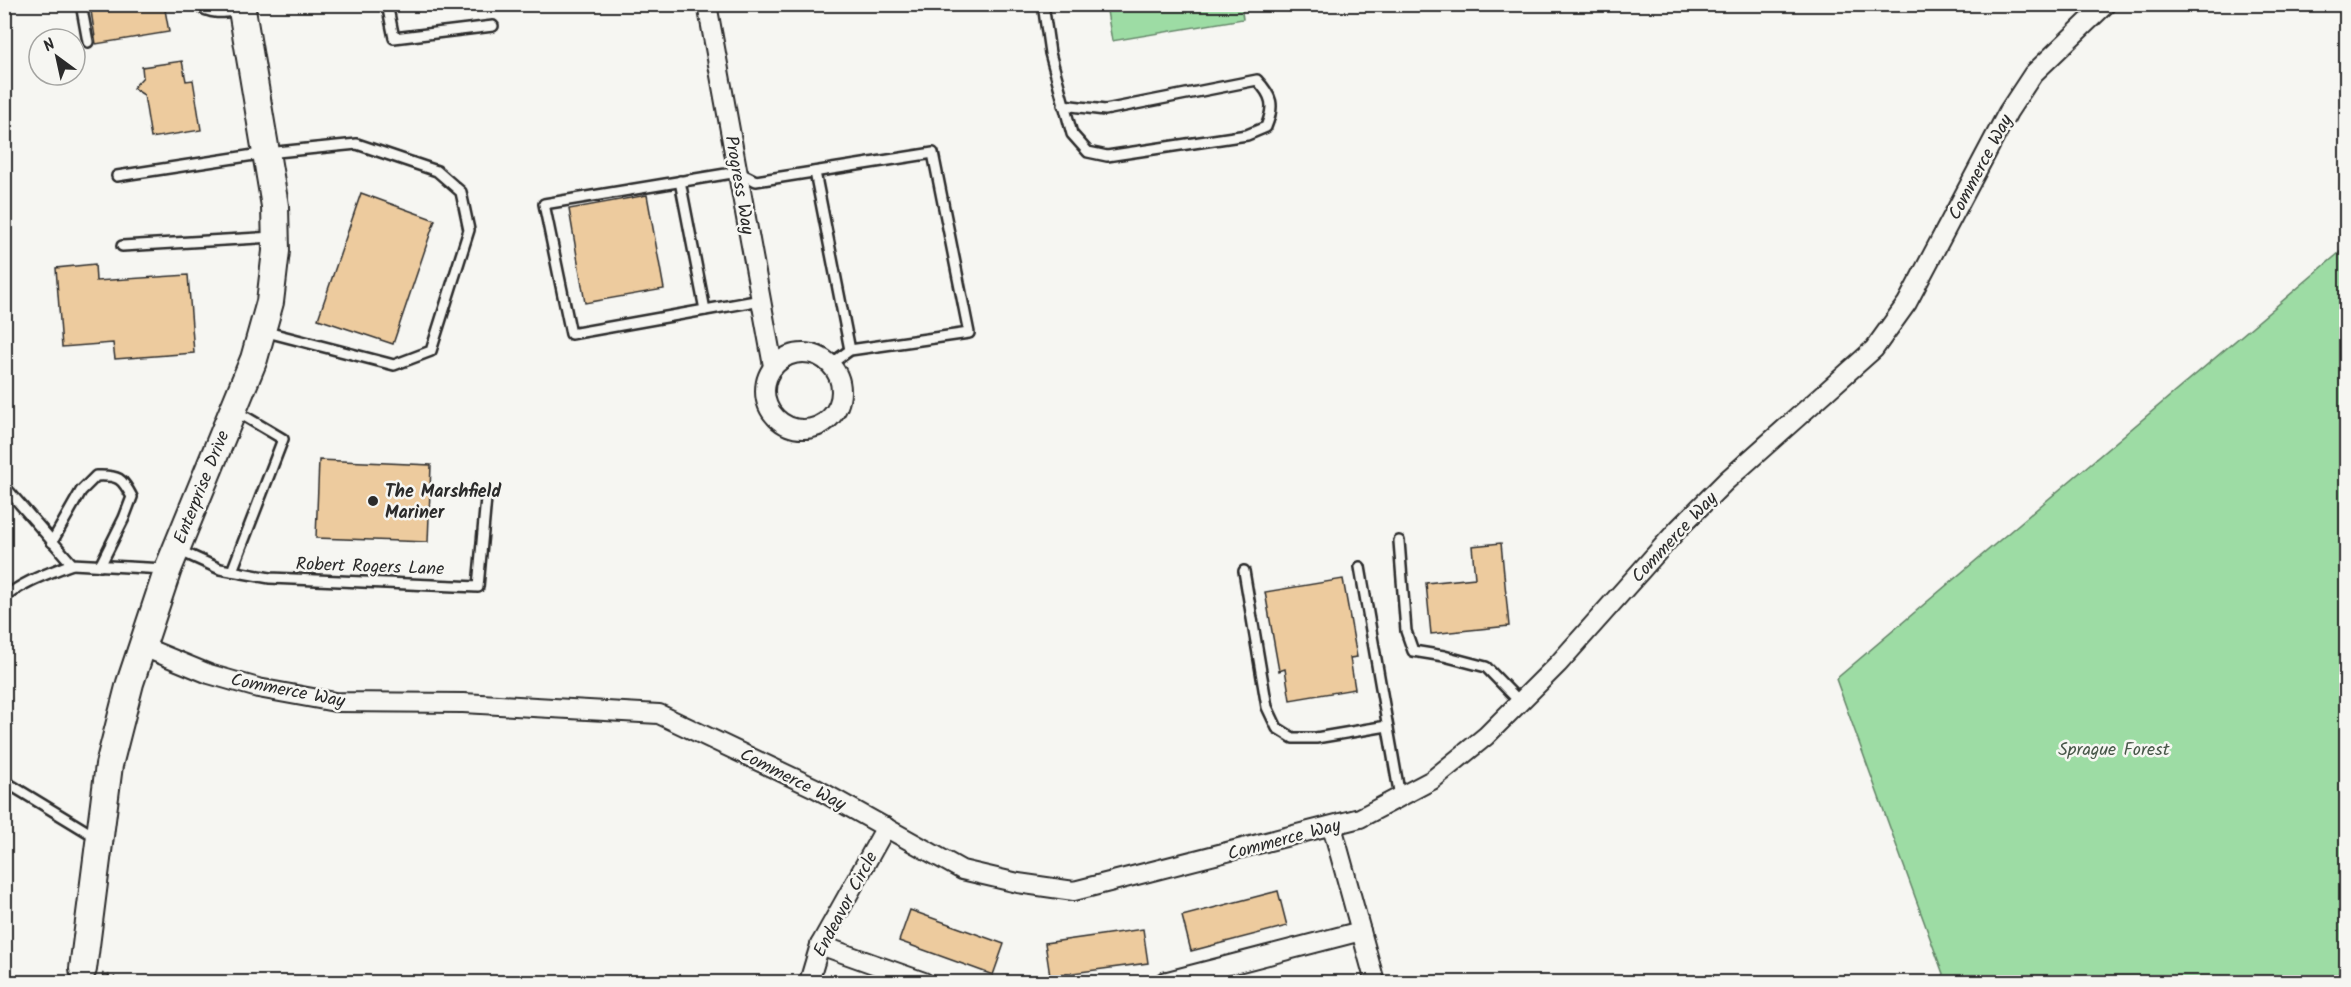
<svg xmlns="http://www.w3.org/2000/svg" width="2351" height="987" viewBox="0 0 2351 987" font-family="Kalam,sans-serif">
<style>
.green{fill:#9ddca4;stroke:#648468;stroke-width:1.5}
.building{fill:#edcb9e;stroke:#2b2b2b;stroke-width:1.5}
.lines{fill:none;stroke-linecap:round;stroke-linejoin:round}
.lane-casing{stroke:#2b2b2b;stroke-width:14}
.street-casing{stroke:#2b2b2b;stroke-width:22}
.secondary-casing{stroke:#2b2b2b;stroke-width:30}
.path{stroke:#2b2b2b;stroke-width:3;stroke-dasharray:1.5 4.5;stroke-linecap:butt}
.lane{stroke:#f6f6f2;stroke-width:9}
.street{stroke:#f6f6f2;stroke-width:18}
.secondary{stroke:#f6f6f2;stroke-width:26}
.poi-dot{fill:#2b2b2b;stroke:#f6f6f2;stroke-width:2}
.labels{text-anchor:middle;stroke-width:5;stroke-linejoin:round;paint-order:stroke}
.street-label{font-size:18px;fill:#2b2b2b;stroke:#f6f6f2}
.poi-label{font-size:18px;font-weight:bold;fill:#2b2b2b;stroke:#f6f6f2;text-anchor:start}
.park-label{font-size:18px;fill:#485749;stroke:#f6f6f2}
</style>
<rect width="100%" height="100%" fill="#f6f6f2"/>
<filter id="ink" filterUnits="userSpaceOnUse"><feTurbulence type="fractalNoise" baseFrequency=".0167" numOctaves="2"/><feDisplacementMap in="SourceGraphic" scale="12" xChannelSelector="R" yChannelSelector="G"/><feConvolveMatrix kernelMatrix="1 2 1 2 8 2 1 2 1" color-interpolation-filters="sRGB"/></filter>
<g filter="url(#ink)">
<!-- green -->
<g class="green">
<path d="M 1106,5 L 1241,5 L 1243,19 L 1112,41 Z"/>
<path d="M 2346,247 L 2346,982 L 1946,982 L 1836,679 Z"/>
</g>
<!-- building -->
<g class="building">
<path d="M 90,4 L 164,4 L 169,32 L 96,44 Z"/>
<path d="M 182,61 L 186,81 L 193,80 L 201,130 L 151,138 L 144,95 L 133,88 L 143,77 L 142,67 Z"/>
<path d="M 361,193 L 435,220 L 393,344 L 318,319 Z"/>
<path d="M 647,195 L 664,289 L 585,303 L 569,209 Z"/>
<path d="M 95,264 L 96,281 L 188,275 L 194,353 L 115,359 L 113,343 L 62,347 L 56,268 Z"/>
<path d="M 319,460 L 431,465 L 428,542 L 316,538 Z"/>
<path d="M 1501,543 L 1509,626 L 1431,634 L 1426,583 L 1475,578 L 1472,546 Z"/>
<path d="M 1343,579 L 1357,657 L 1350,658 L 1355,689 L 1290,700 L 1285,669 L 1279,671 L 1265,592 Z"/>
<path d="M 1278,891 L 1287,926 L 1191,951 L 1182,916 Z"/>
<path d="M 910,910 L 1004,944 L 993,975 L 899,941 Z"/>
<path d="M 1143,929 L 1148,963 L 1050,976 L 1045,943 Z"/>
</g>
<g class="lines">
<defs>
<g id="lane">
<path d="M 81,4 L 88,42"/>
<path d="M 196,4 C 210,15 223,13 239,10"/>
<path d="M 387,4 L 394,38 L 493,26"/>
<path d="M 1043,4 L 1050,53 L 1072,134 L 1088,152 L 1107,156 L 1247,135 L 1266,127 C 1275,105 1272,96 1257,80 L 1105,110 L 1063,105"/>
<path d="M 815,172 L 850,350"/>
<path d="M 117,176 L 267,153 L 357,144 L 437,171 L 461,192 L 469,230 L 431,351 L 394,365 L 263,331"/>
<path d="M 680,181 L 705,310"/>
<path d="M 122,246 L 274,237"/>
<path d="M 761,300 L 571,334 L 544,204 L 738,172 L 756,181 L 933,153 L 969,333 L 850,350 L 831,364"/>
<path d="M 4,484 L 6,488 L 72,564 L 165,569"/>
<path d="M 1399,541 L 1406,631 L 1413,651 L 1444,656 L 1486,667 L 1520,702"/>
<path d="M 52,542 L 81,491 L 96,476 C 119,475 122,478 132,497 L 124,518 L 100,566"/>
<path d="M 178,550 L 220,569 L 270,578 L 478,587 L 486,498"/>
<path d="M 1360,567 L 1400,797"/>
<path d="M 232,571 L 283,439 L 234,410"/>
<path d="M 1244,571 L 1267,707 L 1277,728 L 1293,738 L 1316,738 L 1387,726"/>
<path d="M 4,598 C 24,581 47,574 72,564"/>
<path d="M 4,781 L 96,837"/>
</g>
<g id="street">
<path d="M 707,4 L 773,366"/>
<circle cx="803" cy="391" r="38"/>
<path d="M 141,646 L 209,674 L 258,688 L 335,702 L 463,703 L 659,714 L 815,788 L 962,870 L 1018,883 L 1074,891 L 1360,818 L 1432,780 L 1486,736 L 1558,664 L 1679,528 L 1726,481 L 1874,349 L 1907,303 L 2008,112 L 2033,74 L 2106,4"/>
<path d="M 1332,826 L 1375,982"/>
<path d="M 820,945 L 924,982"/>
<path d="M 809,982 L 820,945 L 886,827"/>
<path d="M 1164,982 L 1361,931"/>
</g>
<path id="secondary" d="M 83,969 L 109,765 L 130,683 L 168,569 L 254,359 L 270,302 L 276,251 L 275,206 L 241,4"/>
</defs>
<!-- lane casing -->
<use href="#lane" class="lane-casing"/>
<!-- street casing -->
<use href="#street" class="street-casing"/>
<!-- secondary casing -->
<use href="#secondary" class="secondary-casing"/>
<!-- path -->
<path class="path" d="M 102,974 L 129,982"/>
<!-- lane -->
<use href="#lane" class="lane"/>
<!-- street -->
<use href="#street" class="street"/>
<!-- secondary -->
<use href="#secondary" class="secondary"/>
</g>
</g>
<!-- markers -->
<circle class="poi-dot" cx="373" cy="501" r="6"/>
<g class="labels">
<!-- street labels -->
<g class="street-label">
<text transform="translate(1980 167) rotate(-62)" y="6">Commerce Way</text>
<text transform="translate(740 185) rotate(80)" y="6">Progress Way</text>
<text transform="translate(201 487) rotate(-68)" y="6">Enterprise Drive</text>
<text transform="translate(1674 537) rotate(-47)" y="6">Commerce Way</text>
<text transform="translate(370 566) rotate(2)" y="6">Robert Rogers Lane</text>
<text transform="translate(288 690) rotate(11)" y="6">Commerce Way</text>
<text transform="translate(793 779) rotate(27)" y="6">Commerce Way</text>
<text transform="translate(1284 839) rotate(-15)" y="6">Commerce Way</text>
<text transform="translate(845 904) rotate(-62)" y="6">Endeavor Circle</text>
</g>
<!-- poi labels -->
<g class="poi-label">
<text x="385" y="497">The Marshfield<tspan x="385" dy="21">Mariner</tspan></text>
</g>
<!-- park labels -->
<g class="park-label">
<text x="2114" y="755">Sprague Forest</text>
</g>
</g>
<!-- margin -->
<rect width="2351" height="987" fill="none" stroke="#f6f6f2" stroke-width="24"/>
<rect x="12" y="12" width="2327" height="963" fill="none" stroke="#2b2b2b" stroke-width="2" filter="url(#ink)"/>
<!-- north arrow -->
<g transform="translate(57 57) rotate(327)"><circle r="28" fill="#f6f6f2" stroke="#a5a5a2" stroke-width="1.5"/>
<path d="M0-4.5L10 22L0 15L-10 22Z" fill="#2b2b2b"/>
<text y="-9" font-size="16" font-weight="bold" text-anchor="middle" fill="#2b2b2b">N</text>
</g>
</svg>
